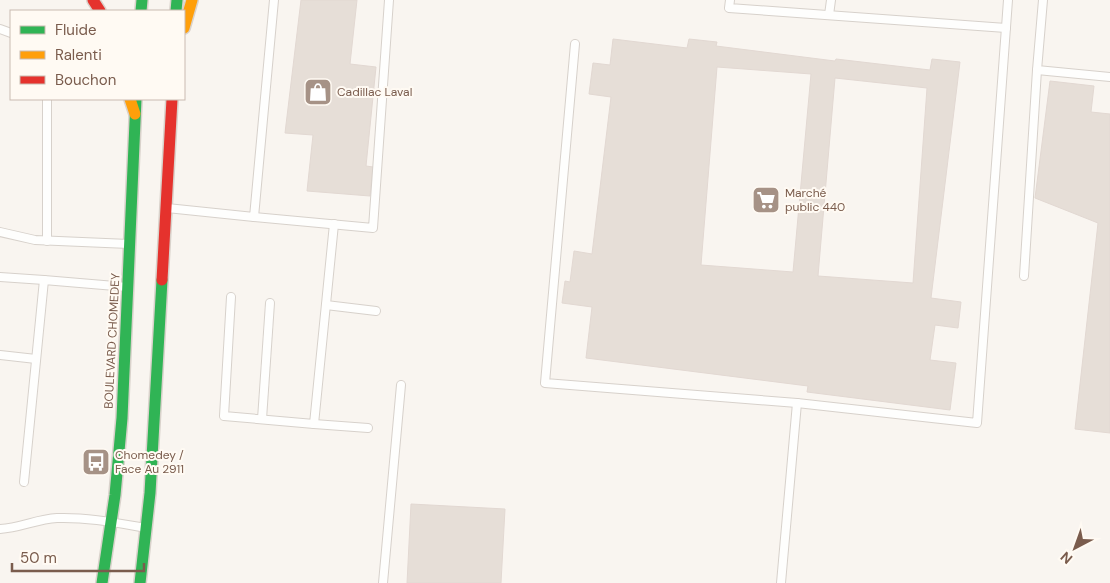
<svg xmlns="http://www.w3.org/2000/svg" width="1110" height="583" viewBox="0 0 1110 583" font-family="'DM Sans',sans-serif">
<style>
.building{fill:#e6ded7;stroke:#e2d8d2;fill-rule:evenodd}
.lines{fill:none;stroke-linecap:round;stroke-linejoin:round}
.lane-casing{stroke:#d7d1cb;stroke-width:10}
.fast-casing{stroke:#d9d2cb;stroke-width:14}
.slow-casing{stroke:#d9d2cb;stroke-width:14}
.jam-casing{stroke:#d9d2cb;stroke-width:14}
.lane{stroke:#fefefd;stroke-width:8}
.fast{stroke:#30b455;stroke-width:11}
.slow{stroke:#ff9f0a;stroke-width:11}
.jam{stroke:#e5322d;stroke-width:11}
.labels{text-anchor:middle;stroke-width:4;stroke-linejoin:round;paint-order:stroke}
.poi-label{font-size:12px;fill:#7a5c4d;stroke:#fffaf3;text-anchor:start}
.street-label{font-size:12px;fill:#7a5c4d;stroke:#fffaf3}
</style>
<rect width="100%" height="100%" fill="#f9f5f0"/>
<!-- building -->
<g class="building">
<path d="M 301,0 L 357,0 L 350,64 L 376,67 L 366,166 L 373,167 L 370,196 L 307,191 L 313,135 L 285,133 Z"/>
<path d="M 613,39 L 687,48 L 689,39 L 717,42 L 716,46 L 835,61 L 836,59 L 930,70 L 932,59 L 960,62 L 931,298 L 961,302 L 958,328 L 935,325 L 930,360 L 956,363 L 950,410 L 807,392 L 808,386 L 586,358 L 592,307 L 562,303 L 565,281 L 570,282 L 574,251 L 592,254 L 611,97 L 589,94 L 593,63 L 610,65 ZM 717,67 L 811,74 L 793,272 L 701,265 ZM 835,78 L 927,88 L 913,283 L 818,276 Z"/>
<path d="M 1050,81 L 1094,86 L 1091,112 L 1110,114 L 1110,433 L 1075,429 L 1098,223 L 1035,198 Z"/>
<path d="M 411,504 L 505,509 L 501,583 L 407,583 Z"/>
</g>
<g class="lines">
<defs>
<g id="lane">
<path d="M 730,0 L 729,8 L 1006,28"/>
<path d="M 1043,0 L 1037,70 L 1110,77"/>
<path d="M 829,15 L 831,0"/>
<path d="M 0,29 L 11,33"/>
<path d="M 575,44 L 545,383 L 797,403 L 977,423 L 1008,0"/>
<path d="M 167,208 L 254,217 L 274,0"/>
<path d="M 254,217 L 373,228 L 389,0"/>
<path d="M 0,232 L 35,240 L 129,244"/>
<path d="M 47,241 L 47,99"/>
<path d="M 1024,276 L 1037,70"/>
<path d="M 0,277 L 44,280"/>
<path d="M 231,297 L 224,416 L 314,424 L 334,224"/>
<path d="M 326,305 L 376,311"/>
<path d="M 0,355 L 36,359"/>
<path d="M 262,419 L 270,303"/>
<path d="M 314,424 L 368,428"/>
<path d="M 24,482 L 44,280 L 127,287"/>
<path d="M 0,529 C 20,528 37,519 57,518 C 87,517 117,523 146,528"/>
<path d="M 383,583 L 401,385"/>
<path d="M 781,583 L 797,403"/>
</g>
<g id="fast">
<path d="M 141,11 L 142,0"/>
<path d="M 176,11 L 177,0"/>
<path d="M 102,583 L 115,495 L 122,418 L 136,99"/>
<path d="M 140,583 L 150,493 L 162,280"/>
</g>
<g id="slow">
<path d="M 184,28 L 192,0"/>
<path d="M 130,99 L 135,114"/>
</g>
<g id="jam">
<path d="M 93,0 L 100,11"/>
<path d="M 162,280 L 172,99"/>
</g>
</defs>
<!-- lane casing -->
<use href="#lane" class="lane-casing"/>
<!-- fast casing -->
<use href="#fast" class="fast-casing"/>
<!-- slow casing -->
<use href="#slow" class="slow-casing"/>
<!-- jam casing -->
<use href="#jam" class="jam-casing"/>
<!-- lane -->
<use href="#lane" class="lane"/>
<!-- fast -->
<use href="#fast" class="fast"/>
<!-- slow -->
<use href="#slow" class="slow"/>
<!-- jam -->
<use href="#jam" class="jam"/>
</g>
<!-- icons -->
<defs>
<symbol id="shop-square" viewBox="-11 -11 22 22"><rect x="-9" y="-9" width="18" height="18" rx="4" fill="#a69286" stroke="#fffaf3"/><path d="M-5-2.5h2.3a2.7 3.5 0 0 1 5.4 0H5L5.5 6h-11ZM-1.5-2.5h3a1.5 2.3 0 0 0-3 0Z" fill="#fff"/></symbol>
<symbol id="supermarket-square" viewBox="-11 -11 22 22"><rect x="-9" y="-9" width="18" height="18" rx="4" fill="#a69286" stroke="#fffaf3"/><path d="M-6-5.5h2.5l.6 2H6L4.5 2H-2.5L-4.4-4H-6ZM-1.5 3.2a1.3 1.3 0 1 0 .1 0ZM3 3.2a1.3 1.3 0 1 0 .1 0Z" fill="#fff"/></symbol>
<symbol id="bus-square" viewBox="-11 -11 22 22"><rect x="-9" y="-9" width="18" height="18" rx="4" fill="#a69286" stroke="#fffaf3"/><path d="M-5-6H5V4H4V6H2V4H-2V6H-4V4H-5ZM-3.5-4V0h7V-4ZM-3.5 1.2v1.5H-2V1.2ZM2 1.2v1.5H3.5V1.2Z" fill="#fff"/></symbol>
</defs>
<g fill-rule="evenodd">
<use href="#shop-square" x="302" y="76" width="32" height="32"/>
<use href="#supermarket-square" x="750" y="184" width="32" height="32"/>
<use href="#bus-square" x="80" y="446" width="32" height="32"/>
</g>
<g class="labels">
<!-- poi labels -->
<g class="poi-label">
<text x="337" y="96">Cadillac Laval</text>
<text x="785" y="197">Marché<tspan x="785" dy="14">public 440</tspan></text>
<text x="115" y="459">Chomedey /<tspan x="115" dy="14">Face Au 2911</tspan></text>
</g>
<!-- street labels -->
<g class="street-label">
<text transform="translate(112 341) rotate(-87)" y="4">BOULEVARD CHOMEDEY</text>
</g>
</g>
<!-- legend -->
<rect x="10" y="10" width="175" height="90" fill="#fffaf3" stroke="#cabbb1"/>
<rect x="20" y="26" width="25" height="8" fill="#30b455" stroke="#cabbb1"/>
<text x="55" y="35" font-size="15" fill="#7a5c4d">Fluide</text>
<rect x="20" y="51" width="25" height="8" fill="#ff9f0a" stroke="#cabbb1"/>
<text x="55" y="60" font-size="15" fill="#7a5c4d">Ralenti</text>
<rect x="20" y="76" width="25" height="8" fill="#e5322d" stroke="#cabbb1"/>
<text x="55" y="85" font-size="15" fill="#7a5c4d">Bouchon</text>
<!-- north arrow -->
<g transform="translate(1075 548) rotate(221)" stroke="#fffaf3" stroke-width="4" paint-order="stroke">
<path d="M0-4L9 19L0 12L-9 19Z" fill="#7a5c4d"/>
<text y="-8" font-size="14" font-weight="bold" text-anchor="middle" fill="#7a5c4d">N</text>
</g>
<!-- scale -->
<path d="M12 563v8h132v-8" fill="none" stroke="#7a5c4d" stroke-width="2.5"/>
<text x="20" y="563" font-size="15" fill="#7a5c4d" stroke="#fffaf3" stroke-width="4" paint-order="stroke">50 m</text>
</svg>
